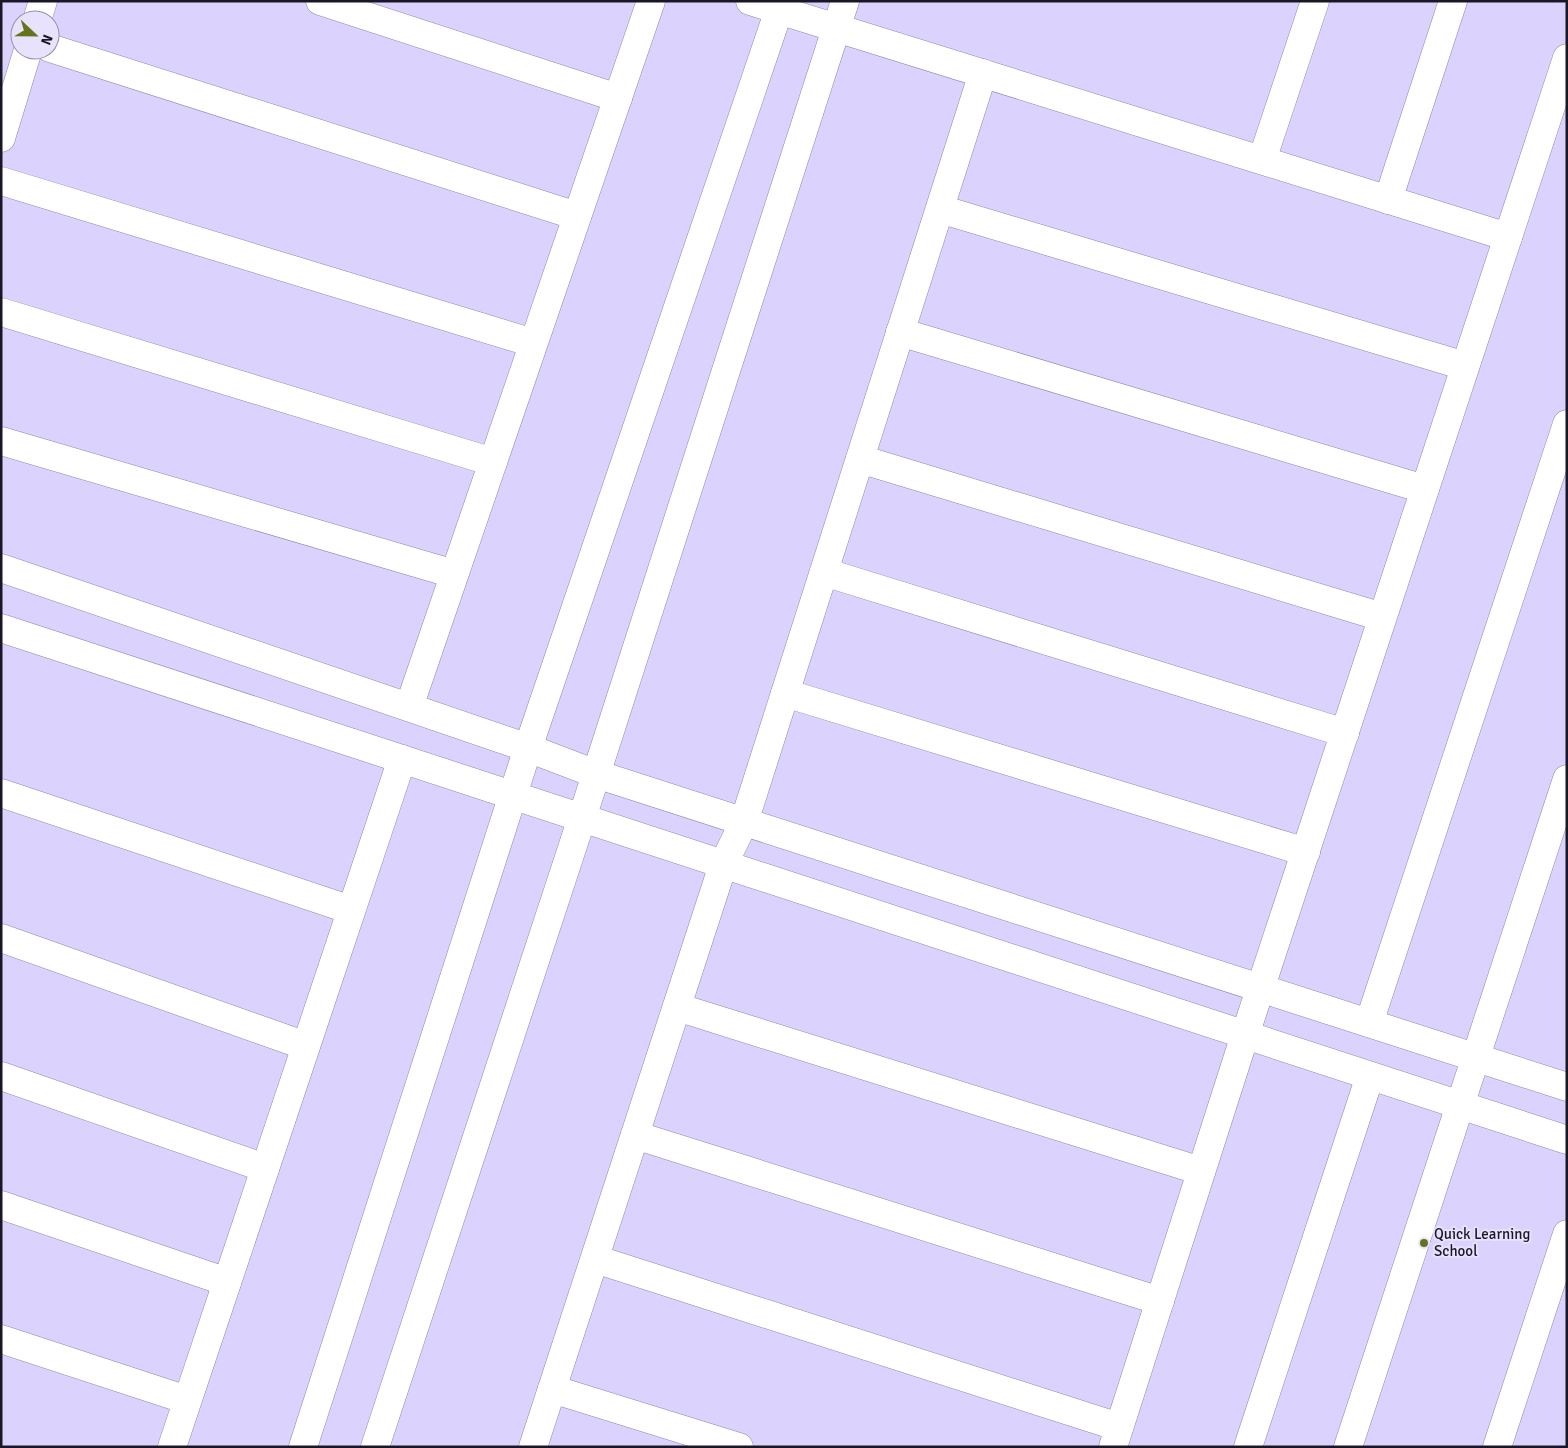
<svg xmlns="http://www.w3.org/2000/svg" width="1568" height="1448" viewBox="0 0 1568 1448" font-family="Signika,sans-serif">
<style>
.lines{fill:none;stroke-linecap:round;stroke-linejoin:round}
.minor-casing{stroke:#9086af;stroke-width:29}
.minor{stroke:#fff;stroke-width:28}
.poi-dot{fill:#68721c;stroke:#e8e2fd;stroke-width:2}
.labels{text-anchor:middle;stroke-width:4;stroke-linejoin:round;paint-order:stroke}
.poi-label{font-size:15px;fill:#1a1626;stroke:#e8e2fd;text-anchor:start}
</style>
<rect width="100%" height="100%" fill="#dcd2fe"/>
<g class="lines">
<defs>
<g id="minor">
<path d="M 320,1 L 618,98"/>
<path d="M 750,1 L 1508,237"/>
<path d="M 37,20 L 43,1"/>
<path d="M 50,48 L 577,216"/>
<path d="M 1,138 L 28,50"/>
<path d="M 1262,160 L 1315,1"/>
<path d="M 1,181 L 533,343"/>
<path d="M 1388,200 L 1453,1"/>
<path d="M 940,209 L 1465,366"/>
<path d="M 1,312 L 493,462"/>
<path d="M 900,332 L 1424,489"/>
<path d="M 1,441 L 454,574"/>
<path d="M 860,459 L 1382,617"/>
<path d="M 1,568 L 528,748 L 596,774 L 1567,1087"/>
<path d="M 824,572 L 1345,733"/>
<path d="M 1,628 L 1567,1140"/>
<path d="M 785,693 L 1306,852"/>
<path d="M 409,707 L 651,1"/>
<path d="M 1,793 L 351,910"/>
<path d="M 1,938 L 306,1046"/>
<path d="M 677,1007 L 1201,1171"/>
<path d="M 1369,1023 L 1567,424"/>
<path d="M 1,1076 L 265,1168"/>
<path d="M 635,1135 L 1160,1301"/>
<path d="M 1,1205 L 227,1282"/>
<path d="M 595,1259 L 1119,1427"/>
<path d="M 1,1339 L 187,1400"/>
<path d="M 552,1389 L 739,1447"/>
<path d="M 172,1447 L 402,759"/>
<path d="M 303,1447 L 528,748 L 782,1"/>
<path d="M 375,1447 L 582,818 L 845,1"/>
<path d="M 533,1447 L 723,865 L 744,822 L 983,73"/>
<path d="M 1113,1447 L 1245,1035 L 1567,58"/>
<path d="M 1248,1447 L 1370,1076"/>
<path d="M 1348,1447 L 1567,779"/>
<path d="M 1497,1447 L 1567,1234"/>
</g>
</defs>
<!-- minor casing -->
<use href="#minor" class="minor-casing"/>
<!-- minor -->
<use href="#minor" class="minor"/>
</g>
<!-- markers -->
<circle class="poi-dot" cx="1424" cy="1243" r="5"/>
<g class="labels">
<!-- poi labels -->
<g class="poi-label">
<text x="1434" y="1239">Quick Learning<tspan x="1434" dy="17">School</tspan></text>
</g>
</g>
<!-- border -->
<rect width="1568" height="1448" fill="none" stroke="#1a1626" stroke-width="5"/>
<!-- north arrow -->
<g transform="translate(35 35) rotate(112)"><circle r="24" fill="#e8e2fd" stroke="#9690a7"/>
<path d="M0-4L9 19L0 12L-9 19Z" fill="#68721c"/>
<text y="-8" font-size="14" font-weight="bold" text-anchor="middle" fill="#1a1626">N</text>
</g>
</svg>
